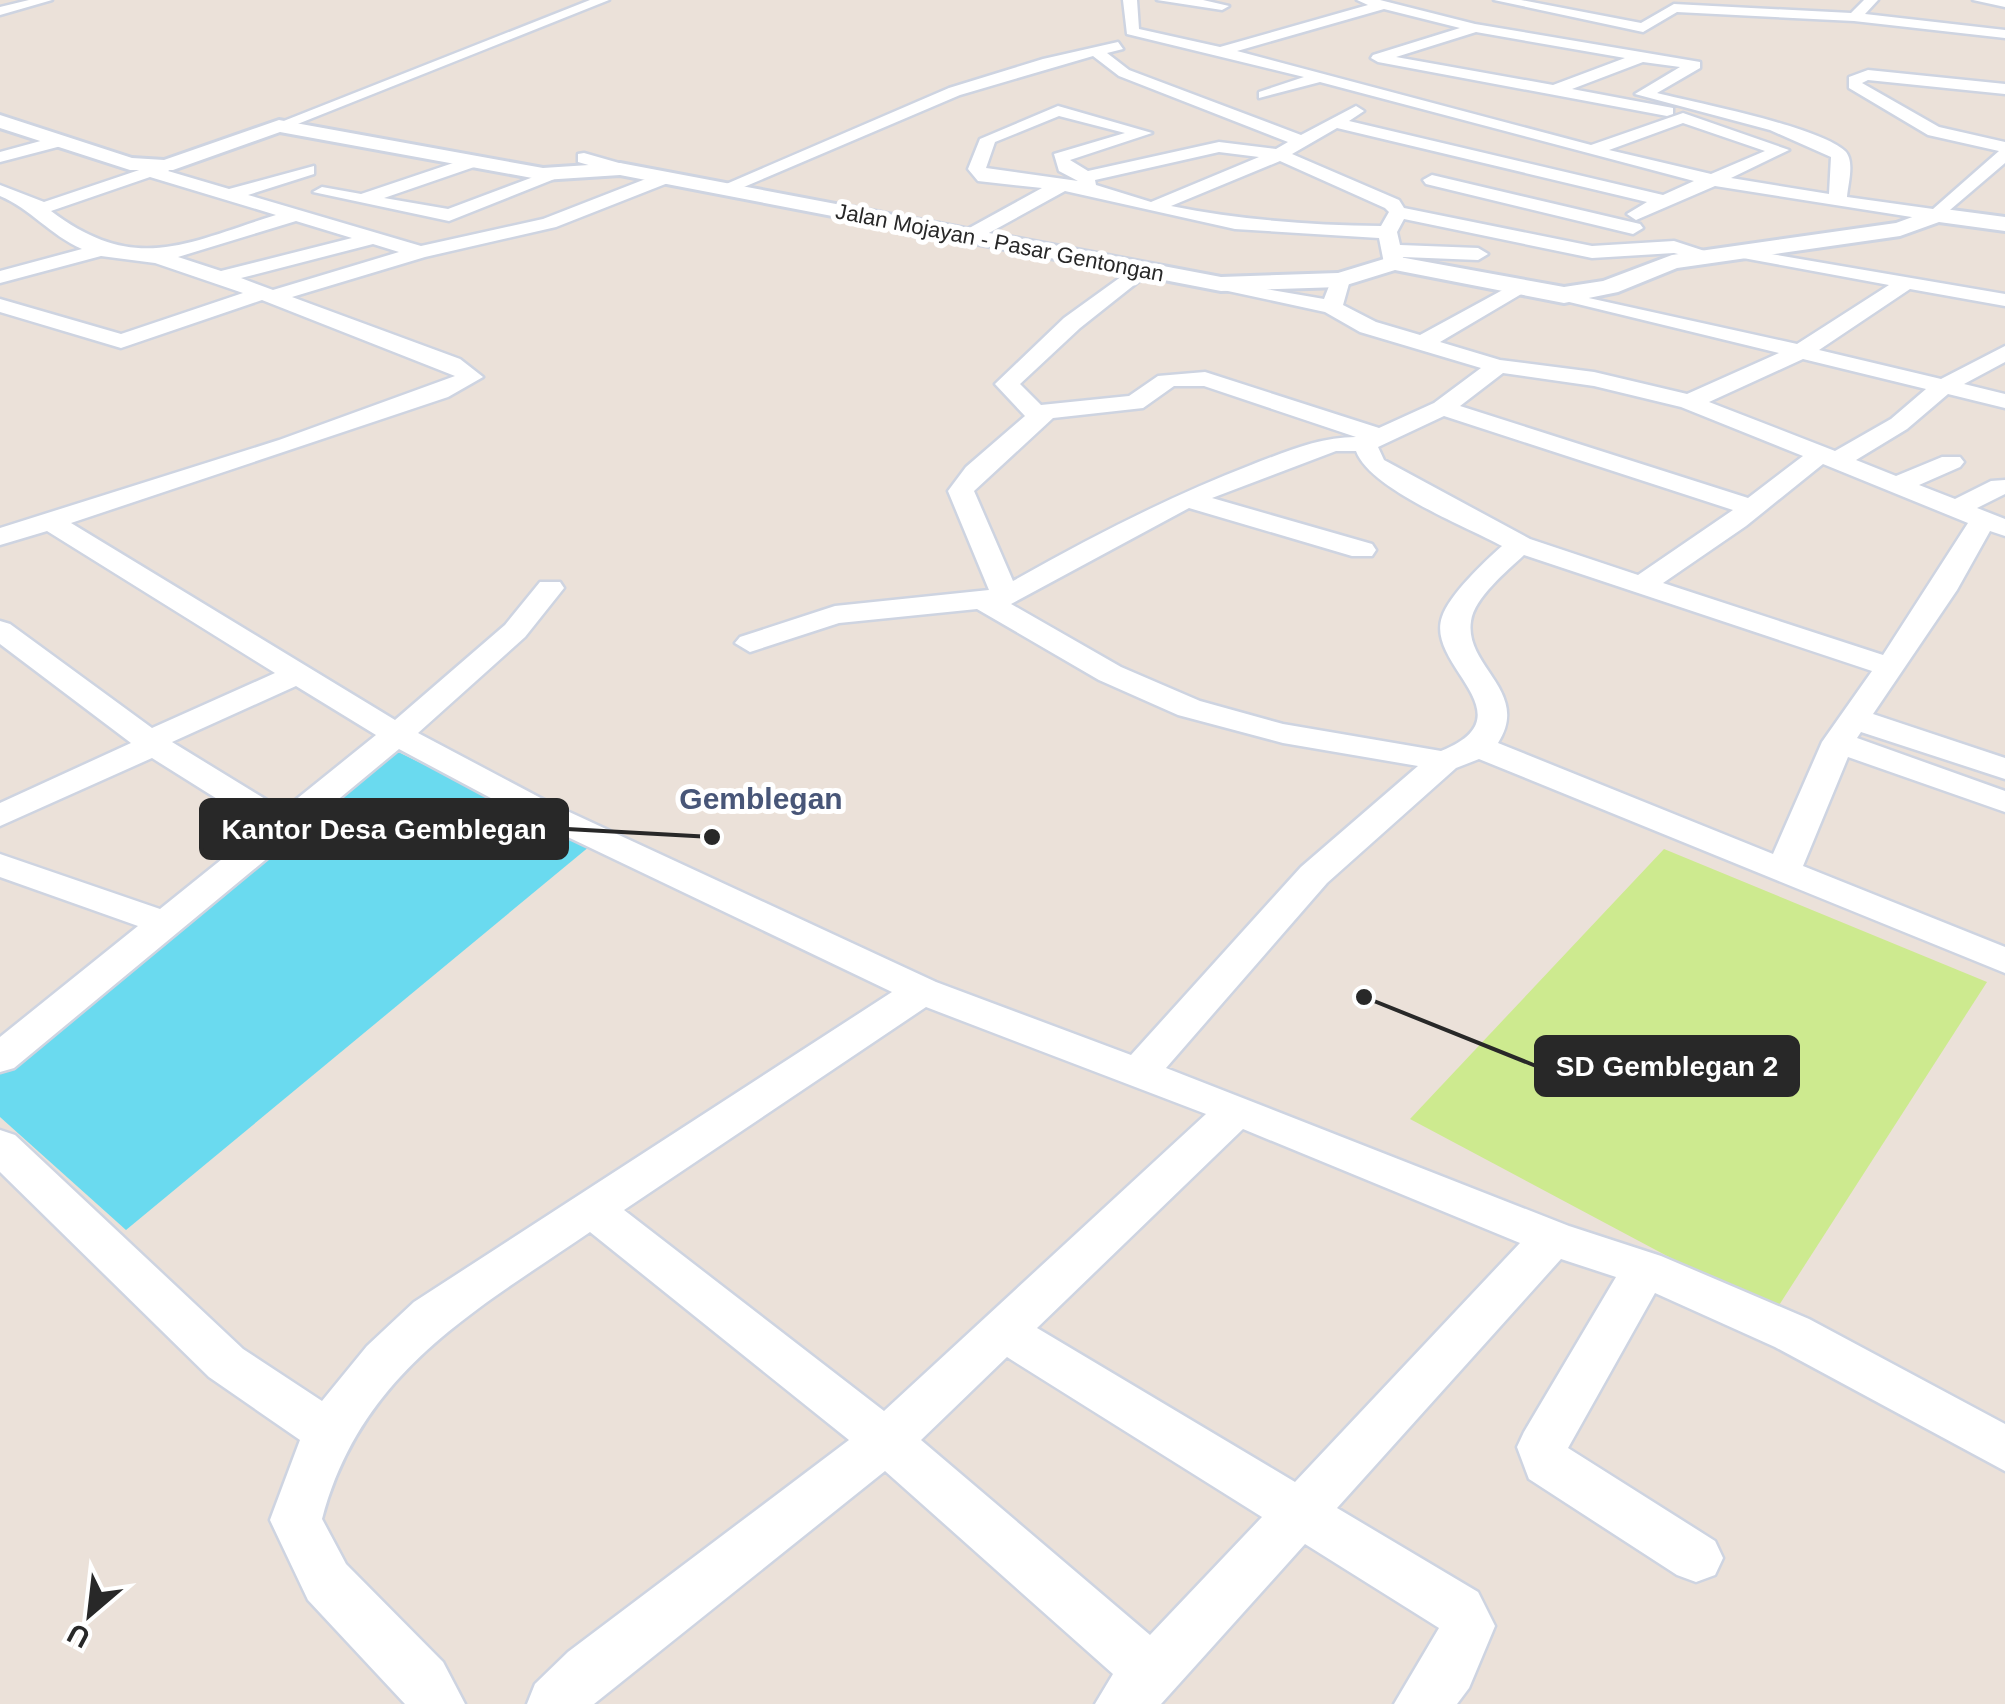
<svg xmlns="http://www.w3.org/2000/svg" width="2005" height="1704" viewBox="0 0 2005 1704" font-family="Arial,sans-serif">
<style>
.pitch{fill:#cdea8f}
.water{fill:#6adaef}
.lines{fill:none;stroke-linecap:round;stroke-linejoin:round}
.minor-casing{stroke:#ced4e1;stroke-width:5}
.tertiary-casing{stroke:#ced4e1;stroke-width:6}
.minor{fill:#fff;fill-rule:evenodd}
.tertiary{fill:#fff;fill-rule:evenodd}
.labels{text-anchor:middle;stroke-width:10;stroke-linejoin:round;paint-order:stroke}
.far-street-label{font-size:22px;fill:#282828;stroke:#fff}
.quarter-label{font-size:30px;font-weight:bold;fill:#485678;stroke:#fff}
.leader{fill:none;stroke:#282828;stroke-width:4}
.callout-dot{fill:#282828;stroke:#fff;stroke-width:4}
.callout{fill:#282828;stroke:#282828;stroke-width:4}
.callout-label{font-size:28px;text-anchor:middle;font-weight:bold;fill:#fff}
</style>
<rect width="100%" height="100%" fill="#ebe1d9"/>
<!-- pitch -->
<path class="pitch" d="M 1664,849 L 1987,982 L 1774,1313 L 1410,1119 Z"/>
<!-- water -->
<path class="water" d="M 392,749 L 590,846 L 126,1230 L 0,1117 L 0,1062 Z"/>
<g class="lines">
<defs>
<g id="minor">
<path d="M 29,0 L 52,0 L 0,15 L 0,7 Z"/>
<path d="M 590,0 L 609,0 L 285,129 L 271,126 Z"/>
<path d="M 1123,0 L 1137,0 L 1139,29 L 1220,47 L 1368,5 L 1357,0 L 1380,0 L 1475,24 L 1700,62 L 1700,68 L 1657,93 C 1697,103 1817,126 1845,151 C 1855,161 1848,184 1847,197 L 1933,209 L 1999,151 L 1928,135 L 1849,88 L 1849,77 L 1868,70 L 2005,84 L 2005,94 L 1868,80 L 1862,83 L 1939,127 L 2005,142 L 2005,163 L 1937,221 L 1715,186 L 1636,220 L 1627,214 L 1647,202 L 1337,128 L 1292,154 L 1399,200 L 1404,208 L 1592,246 L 1674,241 L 1720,256 L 1710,262 L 1674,253 L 1592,258 L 1404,219 L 1397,232 L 1400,245 L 1478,248 L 1488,254 L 1478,260 L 1403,257 L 1401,267 L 1394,269 L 1384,263 L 1379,238 L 1235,229 L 1065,191 L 976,240 L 962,240 L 962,232 L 1042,188 L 978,181 L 968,169 L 980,139 L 1058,106 L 1152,133 L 1070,160 L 1088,171 L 1219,142 L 1276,149 L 1288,142 L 1119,76 L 1093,56 L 960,95 L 732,192 L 717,188 L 949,88 L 1043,59 L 1118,42 L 1123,49 L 1107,53 L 1129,70 L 1301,135 L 1356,106 L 1364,111 L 1349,121 L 1663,195 L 1694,181 L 1320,82 L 1259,98 L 1259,92 L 1304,77 L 1127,34 ZM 1384,9 L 1460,28 L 1373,55 L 1371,58 L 1378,62 L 1667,116 L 1673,114 L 1673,108 L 1572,89 L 1643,62 L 1680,67 L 1635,94 L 1770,130 L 1831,157 L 1829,194 L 1731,178 L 1789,150 L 1683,113 L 1591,145 L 1237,51 ZM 1476,32 L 1625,58 L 1553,85 L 1396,57 ZM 1059,116 L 1125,133 L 1054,154 L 1059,171 L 1078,181 L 986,168 L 995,142 ZM 1683,123 L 1765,151 L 1711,174 L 1609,150 ZM 1219,152 L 1259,157 L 1151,202 L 1096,185 L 1095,180 ZM 1280,161 L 1385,208 L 1389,212 L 1381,226 C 1310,225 1240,220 1171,206 Z"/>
<path d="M 1157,0 L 1203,0 L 1229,6 L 1222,10 Z"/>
<path d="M 1494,0 L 1521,0 L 1641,23 L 1674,4 L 1851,13 L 1864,0 L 1878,0 L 1865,14 L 2005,30 L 2005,38 L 1854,21 L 1677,12 L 1643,32 Z"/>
<path d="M 1973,0 L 2005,0 L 2005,7 Z"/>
<path d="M 59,136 L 65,137 L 65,145 L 0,162 L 0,152 Z"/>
<path d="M 584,153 L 626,165 L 629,169 L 620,174 L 578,162 L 578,154 Z"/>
<path d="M 474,156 L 483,161 L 480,165 L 384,198 L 448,209 L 552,170 L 567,174 L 449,221 L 313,192 L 322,187 L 361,194 Z"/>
<path d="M 166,161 L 175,166 L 168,171 L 229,189 L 314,166 L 314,174 L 248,195 L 421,246 L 543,219 L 661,173 L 673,173 L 673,181 L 556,227 L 425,257 L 292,297 L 460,359 L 483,377 L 448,397 L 71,523 L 395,720 L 505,625 L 540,582 L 560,582 L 564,588 L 525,637 L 418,733 L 552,804 L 936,982 L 1131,1055 L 1301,867 L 1418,766 L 1283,743 L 1178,715 L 1099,680 L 977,609 L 839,623 L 750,652 L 735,643 L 740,637 L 835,606 L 989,590 L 948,491 L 966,467 L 1025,416 L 995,384 L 1064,318 L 1136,266 L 1153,270 L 1080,328 L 1020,384 L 1041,405 L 1129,396 L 1158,376 L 1205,372 L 1379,428 L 1434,403 L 1481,368 L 1360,332 L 1325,312 L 1214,288 L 1214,280 L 1324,299 L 1333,276 L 1347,276 L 1350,280 L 1343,305 L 1376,322 L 1420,335 L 1521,280 L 1531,286 L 1528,290 L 1440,342 L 1500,360 L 1594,372 L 1687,394 L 1779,353 L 1557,299 L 1557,291 L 1797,344 L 1889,285 L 1743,258 L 1733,252 L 1736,248 L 2005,294 L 2005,306 L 1910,289 L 1819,350 L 1941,379 L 2005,346 L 2005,362 L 1964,384 L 2005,394 L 2005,408 L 1948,394 L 1907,429 L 1856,460 L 1896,476 L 1942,457 L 1960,457 L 1964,462 L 1960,467 L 1919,485 L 1955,499 L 1991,481 L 2005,480 L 2005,494 L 1977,508 L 2005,519 L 2005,536 L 1990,531 L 1957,590 L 1873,714 L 2005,758 L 2005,779 L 1861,732 L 1857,738 L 2005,791 L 2005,812 L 1848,757 L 1803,866 L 2005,947 L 2005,973 L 1479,759 L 1456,768 L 1327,883 L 1166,1068 L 1569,1226 L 1661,1256 L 1809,1319 L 2005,1424 L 2005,1471 L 1775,1347 L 1655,1293 L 1568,1448 L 1715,1541 L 1723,1558 L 1715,1575 L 1696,1582 L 1677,1575 L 1529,1479 L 1517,1447 L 1524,1432 L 1616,1277 L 1561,1259 L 1337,1508 L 1478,1592 L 1495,1626 L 1469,1688 L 1457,1704 L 1394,1704 L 1439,1628 L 1305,1544 L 1161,1704 L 1095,1704 L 1113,1674 L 885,1471 L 594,1704 L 527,1704 L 535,1684 L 568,1652 L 849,1440 L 590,1232 C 473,1312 361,1372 322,1519 L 346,1564 L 443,1662 L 465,1704 L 405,1704 L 308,1600 L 270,1520 L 300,1440 L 209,1377 L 0,1172 L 0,1130 L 15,1135 L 243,1349 L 322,1401 L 367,1346 L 414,1302 L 892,992 L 528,818 L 399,749 L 14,1068 L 0,1072 L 0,1037 L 138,926 L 0,877 L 0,854 L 160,909 L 262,827 L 152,758 L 0,826 L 0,803 L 131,743 L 0,644 L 0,621 L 10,624 L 152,728 L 275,673 L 47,531 L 0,545 L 0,528 L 279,440 L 455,376 L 262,300 L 121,348 L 0,312 L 0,299 L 121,334 L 243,293 L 155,263 L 101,256 L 0,283 L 0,271 L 82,249 C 50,235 31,209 0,196 L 0,185 L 44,202 ZM 150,177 L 276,215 C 185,243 136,275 51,211 ZM 296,221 L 352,238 L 221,271 L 178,257 ZM 373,244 L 399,252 L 273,290 L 241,278 ZM 1803,359 L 1926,389 L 1891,419 L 1835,451 L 1709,402 ZM 1503,373 L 1594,386 L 1681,407 L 1803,456 L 1748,498 L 1460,406 ZM 1174,386 L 1204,386 L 1356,437 C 1319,437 1285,452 1251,465 C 1168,497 1091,537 1013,581 L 974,491 L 1053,418 L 1143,408 ZM 1444,416 L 1733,510 L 1638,575 L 1530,539 L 1384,460 L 1378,447 ZM 1336,451 L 1356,451 C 1370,489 1465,526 1502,546 C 1485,561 1449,595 1442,617 C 1425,666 1531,715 1441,751 L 1283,724 L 1200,701 L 1121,667 L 1011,604 L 1189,508 L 1352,556 L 1372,556 L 1376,550 L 1372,544 L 1212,498 ZM 1823,464 L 1968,523 L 1883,655 L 1663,583 L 1746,526 ZM 1524,555 L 1872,671 L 1822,742 L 1773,854 L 1498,743 C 1531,691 1464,667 1471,621 C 1474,598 1507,571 1524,555 ZM 296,686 L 376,735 L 283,810 L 172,742 ZM 926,1007 L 1206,1114 L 884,1411 L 624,1210 ZM 1243,1129 L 1520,1243 L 1295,1482 L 1037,1328 ZM 1007,1357 L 1262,1517 L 1150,1635 L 921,1440 Z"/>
<path d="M 1432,175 L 1640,224 L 1643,228 L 1633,234 L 1426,184 L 1423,180 Z"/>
</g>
<path id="tertiary" d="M 0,115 L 132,158 L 164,160 L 279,120 L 543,168 L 620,163 L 1221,277 L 1338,273 L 1394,256 L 1564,287 L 1603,281 L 1672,255 L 1896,223 L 1937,208 L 2005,217 L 2005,231 L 1939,222 L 1900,236 L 1677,268 L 1618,292 L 1564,303 L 1395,270 L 1340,287 L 1221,291 L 620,175 L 543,180 L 280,132 L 173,170 L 130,170 L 0,128 Z"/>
</defs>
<!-- minor casing -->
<use href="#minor" class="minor-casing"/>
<!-- tertiary casing -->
<use href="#tertiary" class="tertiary-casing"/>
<!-- minor -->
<use href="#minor" class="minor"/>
<!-- tertiary -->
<use href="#tertiary" class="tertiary"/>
</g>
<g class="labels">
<!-- far-street labels -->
<g class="far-street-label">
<text transform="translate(1000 242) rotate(11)" y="8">Jalan Mojayan - Pasar Gentongan</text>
</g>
<!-- quarter labels -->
<g class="quarter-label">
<text x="761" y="809">Gemblegan</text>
</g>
</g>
<!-- callouts -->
<path class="leader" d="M712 837L567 829M1364 997L1536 1066"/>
<g class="callout-dot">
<circle cx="712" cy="837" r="10"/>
<circle cx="1364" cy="997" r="10"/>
</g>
<g class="callout">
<rect x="201" y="800" width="366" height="58" rx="10"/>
<rect x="1536" y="1037" width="262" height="58" rx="10"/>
</g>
<g class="callout-label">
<text x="384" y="839">Kantor Desa Gemblegan</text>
<text x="1667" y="1076">SD Gemblegan 2</text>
</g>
<!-- north arrow -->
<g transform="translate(90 1614) rotate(208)" stroke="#ffffff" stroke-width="8" paint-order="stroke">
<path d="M0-8L18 38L0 25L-18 38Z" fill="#282828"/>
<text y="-15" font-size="28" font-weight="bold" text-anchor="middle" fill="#282828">U</text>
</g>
</svg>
